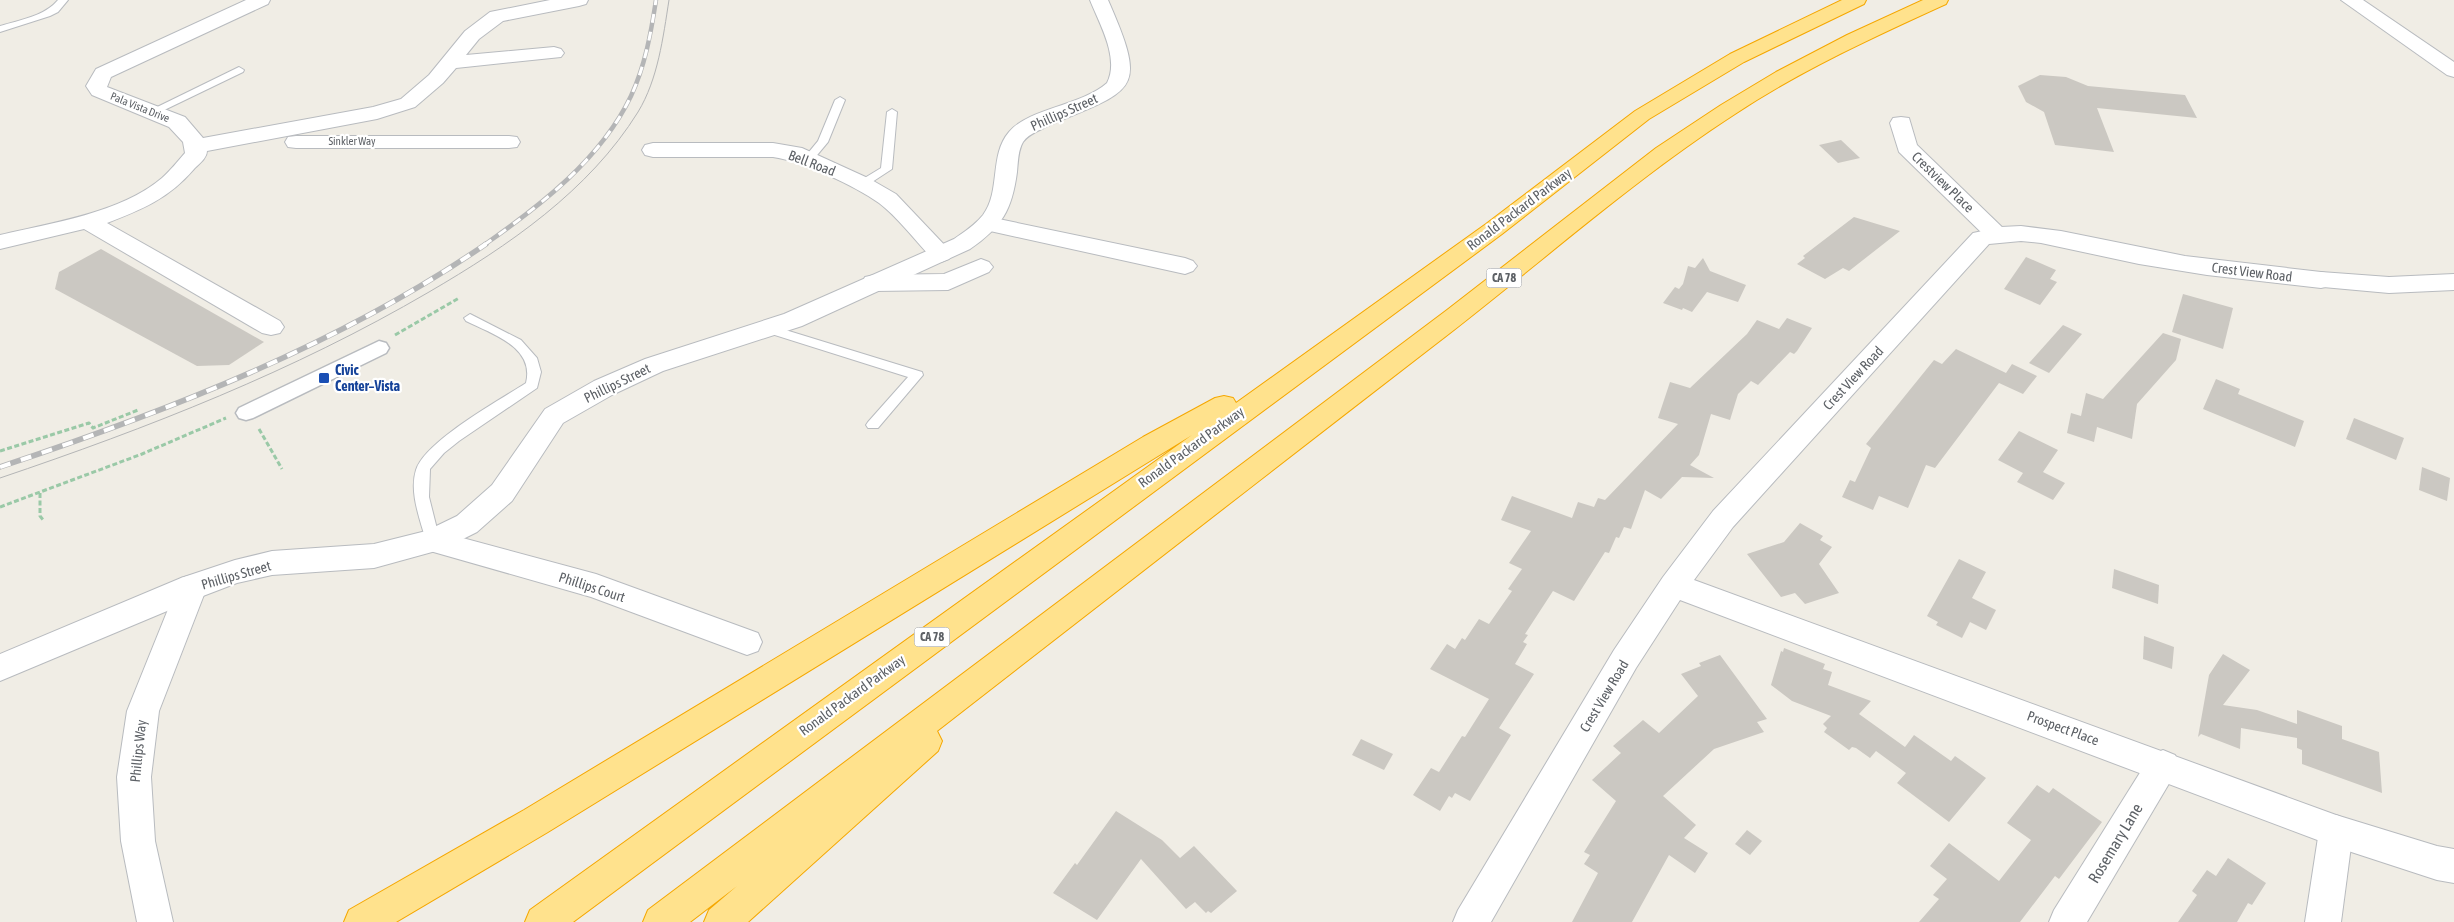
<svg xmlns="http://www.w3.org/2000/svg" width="2454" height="922" viewBox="0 0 2454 922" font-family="'Asap Condensed',sans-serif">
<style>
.building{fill:#cbc8c2}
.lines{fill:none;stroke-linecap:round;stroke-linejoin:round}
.service-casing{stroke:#b8bbbf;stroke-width:2}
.pedestrian-casing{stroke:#b8bbbf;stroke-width:3}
.minor-casing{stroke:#b8bbbf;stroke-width:2}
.tertiary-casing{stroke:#b8bbbf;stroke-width:2}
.motorway-casing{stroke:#f5a700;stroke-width:2}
.path{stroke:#9ac9a7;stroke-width:3;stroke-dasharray:5 2.5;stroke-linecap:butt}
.service{fill:#fff;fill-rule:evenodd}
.pedestrian{fill:#fff;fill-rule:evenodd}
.minor{fill:#fff;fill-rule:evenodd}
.tertiary{fill:#fff;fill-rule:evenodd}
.motorway{fill:#ffe28d;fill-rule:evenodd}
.tram{stroke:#b4b5b6;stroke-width:1}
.rail-far1-casing{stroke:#b4b5b6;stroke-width:4.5}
.rail-casing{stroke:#b4b5b6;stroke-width:5.5}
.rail-far1{stroke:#fff;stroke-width:3;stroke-dasharray:9;stroke-linecap:butt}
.rail{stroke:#fff;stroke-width:4;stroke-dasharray:11;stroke-linecap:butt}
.transit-dot{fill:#1a4fb4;stroke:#fff;stroke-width:2}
.labels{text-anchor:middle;stroke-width:4.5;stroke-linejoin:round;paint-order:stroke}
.far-street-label{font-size:11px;fill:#5d6166;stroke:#fff}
.shield{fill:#fff;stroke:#8e9094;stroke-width:1}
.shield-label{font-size:12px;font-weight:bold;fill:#5d6166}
.street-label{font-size:14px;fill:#5d6166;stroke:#fff}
.transit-label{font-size:14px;font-weight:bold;fill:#164399;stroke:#fff;text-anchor:start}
.near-street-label{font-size:16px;fill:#5d6166;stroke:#fff}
</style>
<rect width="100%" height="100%" fill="#f0ede5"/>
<!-- building -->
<g class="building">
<path d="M 2040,75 L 2066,77 L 2088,86 L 2185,95 L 2197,118 L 2097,108 L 2114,152 L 2055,145 L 2044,112 L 2026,102 L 2018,86 Z"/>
<path d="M 1841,140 L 1860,158 L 1838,163 L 1819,145 Z"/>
<path d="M 1854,217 L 1900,231 L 1849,271 L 1843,268 L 1825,279 L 1797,264 L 1805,258 L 1803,256 Z"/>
<path d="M 101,249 L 264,342 L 229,365 L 197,366 L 55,289 L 59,272 Z"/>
<path d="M 2026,257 L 2056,270 L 2050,279 L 2057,282 L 2040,305 L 2004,289 Z"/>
<path d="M 1703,258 L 1710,271 L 1746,285 L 1738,302 L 1707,292 L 1692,312 L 1683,308 L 1682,310 L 1663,303 L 1675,287 L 1679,289 L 1683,284 L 1688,266 L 1695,268 Z"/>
<path d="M 2183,294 L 2233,308 L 2223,349 L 2172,332 Z"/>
<path d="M 1787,318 L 1812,328 L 1797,351 L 1794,354 L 1790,352 L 1758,385 L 1751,381 L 1738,394 L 1730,420 L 1711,414 L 1699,455 L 1690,465 L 1714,478 L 1682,477 L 1661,499 L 1645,490 L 1631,529 L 1624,527 L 1619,538 L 1616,537 L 1609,553 L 1605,552 L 1574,601 L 1553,591 L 1525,634 L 1528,635 L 1523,642 L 1527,644 L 1515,664 L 1534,674 L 1499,728 L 1511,735 L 1470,801 L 1455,793 L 1452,798 L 1449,796 L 1440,811 L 1413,795 L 1431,768 L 1439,772 L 1462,736 L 1465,737 L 1489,699 L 1430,669 L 1447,644 L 1455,649 L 1462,638 L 1465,640 L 1479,619 L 1489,624 L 1512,591 L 1508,589 L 1522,569 L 1509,563 L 1531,531 L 1501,520 L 1512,496 L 1572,518 L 1578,502 L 1594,507 L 1598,498 L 1605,500 L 1678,424 L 1658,418 L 1670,382 L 1690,388 L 1747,334 L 1757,320 L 1779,329 Z"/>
<path d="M 2063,325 L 2082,334 L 2049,373 L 2029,363 Z"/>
<path d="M 2163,333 L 2181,339 L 2176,360 L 2137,404 L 2132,439 L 2097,427 L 2094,442 L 2067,433 L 2071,413 L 2081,416 L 2086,393 L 2103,399 Z"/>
<path d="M 1956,349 L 2006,373 L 2012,364 L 2037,376 L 2023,394 L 1999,383 L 1935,468 L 1926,465 L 1908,508 L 1879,496 L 1873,510 L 1842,497 L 1850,480 L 1855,482 L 1871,448 L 1866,444 L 1934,360 L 1942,364 Z"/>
<path d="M 2216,379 L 2240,389 L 2238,394 L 2304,421 L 2295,447 L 2203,409 Z"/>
<path d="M 2354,418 L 2404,438 L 2396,460 L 2346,439 Z"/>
<path d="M 2019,431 L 2058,450 L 2043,472 L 2065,483 L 2053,500 L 2017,482 L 2023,473 L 1998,460 Z"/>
<path d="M 2422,467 L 2450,478 L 2447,501 L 2419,490 Z"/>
<path d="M 1800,523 L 1823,536 L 1820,540 L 1832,547 L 1819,564 L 1839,593 L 1805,604 L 1795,593 L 1781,597 L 1747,554 L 1784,542 Z"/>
<path d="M 1959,559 L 1986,572 L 1972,598 L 1996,610 L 1986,630 L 1970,622 L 1962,638 L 1936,625 L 1938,622 L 1927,616 Z"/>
<path d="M 2114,569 L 2159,585 L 2158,604 L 2112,588 Z"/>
<path d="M 2144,636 L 2174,647 L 2172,669 L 2143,659 Z"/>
<path d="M 1784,648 L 1825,664 L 1823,669 L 1832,672 L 1828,685 L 1871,701 L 1859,714 L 1905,747 L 1914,735 L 1951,761 L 1955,756 L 1986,778 L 1949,822 L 1897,783 L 1906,773 L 1876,751 L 1870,758 L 1856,748 L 1852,747 L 1849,750 L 1824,732 L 1827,728 L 1823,724 L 1831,716 L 1792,701 L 1771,685 L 1781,651 L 1783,652 Z"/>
<path d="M 2223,654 L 2250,670 L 2223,705 L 2257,710 L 2297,724 L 2297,710 L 2342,726 L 2342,739 L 2379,752 L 2382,793 L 2302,764 L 2302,750 L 2297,748 L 2297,738 L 2241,728 L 2240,749 L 2201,734 L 2198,737 L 2209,675 Z"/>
<path d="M 1720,655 L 1767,719 L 1757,722 L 1764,732 L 1714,749 L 1663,796 L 1696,825 L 1684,838 L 1708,853 L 1695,873 L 1669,855 L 1632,922 L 1572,922 L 1598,873 L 1584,864 L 1590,855 L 1584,852 L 1616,801 L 1592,780 L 1621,753 L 1613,746 L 1643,720 L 1659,733 L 1698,696 L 1681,674 L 1701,666 L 1699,663 Z"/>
<path d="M 1361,739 L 1393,754 L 1384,770 L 1352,755 Z"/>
<path d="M 2037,785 L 2049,793 L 2053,788 L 2102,822 L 2059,879 L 2055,876 L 2020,922 L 1919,922 L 1939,899 L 1933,895 L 1947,879 L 1930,866 L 1949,843 L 1999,881 L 2031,840 L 2007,823 Z"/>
<path d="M 1116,811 L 1162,840 L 1180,858 L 1194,846 L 1237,891 L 1211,913 L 1208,911 L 1206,913 L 1195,902 L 1186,909 L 1141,859 L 1097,920 L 1053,893 L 1075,863 L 1077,865 Z"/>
<path d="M 1747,830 L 1762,841 L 1750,855 L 1735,844 Z"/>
<path d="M 2228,858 L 2266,883 L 2252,905 L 2248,903 L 2237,922 L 2178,922 L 2197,895 L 2192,891 L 2207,870 L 2216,876 Z"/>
</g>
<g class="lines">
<defs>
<g id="service">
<path d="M 58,0 L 68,0 L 58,12 L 50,16 L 0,32 L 0,26 C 20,20 45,16 58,0 Z"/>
<path d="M 239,67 L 244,70 L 243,72 L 156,114 L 148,114 L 147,112 Z"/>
<path d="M 840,97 L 845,100 L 828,142 L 813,160 L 805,160 L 804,158 L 818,141 L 835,100 Z"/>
<path d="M 892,109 L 897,112 L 892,169 L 866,186 L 858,186 L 858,182 L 881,168 L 887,112 Z"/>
<path d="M 470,314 L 521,340 L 537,358 L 541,372 L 537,388 L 459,441 L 444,453 L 430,469 L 429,497 L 440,541 L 438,545 L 428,545 L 426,541 C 420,519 409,492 416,470 C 425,441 500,400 526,383 C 535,347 492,334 466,321 L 464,318 Z"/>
<path d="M 766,324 L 922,372 L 923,375 L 878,428 L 868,428 L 866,425 L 868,422 L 908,377 L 762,331 L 760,328 L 762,325 Z"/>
</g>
<path id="pedestrian" d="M 379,341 L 386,343 L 389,348 L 386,353 L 253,418 L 246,420 L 239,418 L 236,413 L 239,408 Z"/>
<g id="minor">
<path d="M 246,0 L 270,0 L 268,4 L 111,77 L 107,87 L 185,117 L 203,138 L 373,107 L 401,99 L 429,75 L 465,31 L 490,12 L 550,0 L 588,0 L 586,4 L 579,6 L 503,21 L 479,39 L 466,55 L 554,47 L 561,49 L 564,53 L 561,57 L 456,68 L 443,83 L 415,107 L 377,119 L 207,151 C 207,158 199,164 194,169 C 168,199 143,209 107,223 L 280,321 L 284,327 L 280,333 L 271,335 L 262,333 L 84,229 L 0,249 L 0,235 C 51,223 121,213 162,178 C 170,171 178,161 185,153 L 183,142 L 169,127 L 92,95 L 86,86 L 96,69 Z"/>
<path d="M 2341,0 L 2363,0 L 2454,62 L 2454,77 L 2447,75 Z"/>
<path d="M 1901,117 L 1909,118 L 1917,145 L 2004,229 L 2008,234 L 2004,239 L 1996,241 L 1988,239 L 1899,152 L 1890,123 L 1893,118 Z"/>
<path d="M 296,136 L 509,136 L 517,137 L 520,142 L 517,147 L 509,148 L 296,148 L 288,147 L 285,142 L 288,137 Z"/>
<path d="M 653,143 L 773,143 L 802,148 L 870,179 L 896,194 L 953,254 L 949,259 L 941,262 L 933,259 C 916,242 898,217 879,203 C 855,186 802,161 773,157 L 653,157 L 645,155 L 642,150 L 645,145 Z"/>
<path d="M 989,217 L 1185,258 L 1193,261 L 1197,266 L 1193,271 L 1185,274 L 981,229 L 977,224 L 981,219 Z"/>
<path d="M 981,259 L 989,262 L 993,267 L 989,272 L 948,290 L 874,291 L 865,289 L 862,283 L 865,277 L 874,275 L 944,274 Z"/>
<path d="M 2321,272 L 2389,277 L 2454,274 L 2454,290 L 2389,293 L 2312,286 L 2309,280 L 2312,274 Z"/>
<path d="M 433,530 L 596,574 L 758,633 L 762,642 L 758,651 L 747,655 L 591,597 L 423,549 L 419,541 L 423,533 Z"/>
<path d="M 192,575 L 203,578 L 207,587 L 159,711 L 151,777 L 155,841 L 173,922 L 137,922 L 121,841 L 117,777 L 127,711 L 177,587 L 181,578 Z"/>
<path d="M 2163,750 L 2175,755 L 2180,765 L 2087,922 L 2049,922 L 2054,910 L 2151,755 Z"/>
<path d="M 2336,815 L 2348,820 L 2353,831 L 2341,922 L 2305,922 L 2319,831 L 2324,820 Z"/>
</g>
<g id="tertiary">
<path d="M 1090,0 L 1108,0 C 1148,91 1136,89 1052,124 C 1043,129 1029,133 1023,142 C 1018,150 1018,162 1017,172 C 1012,210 1002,227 970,249 L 802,326 L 663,371 L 612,395 L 563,423 L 512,501 L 477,532 L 443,549 L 374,568 L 272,575 L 237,583 L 203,596 L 0,681 L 0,654 L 181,578 L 235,560 L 272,551 L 374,544 L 426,531 L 457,516 L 492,485 L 545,409 L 594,381 L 645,359 L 784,314 L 954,239 C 964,232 975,225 983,215 C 1001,191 989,155 1009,132 C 1029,108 1081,106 1107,83 C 1120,58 1099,23 1090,0 Z"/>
<path d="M 2021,226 L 2061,231 L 2185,256 L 2321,272 L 2330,274 L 2333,280 L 2330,286 L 2321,288 L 2207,275 L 2139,264 L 2041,243 L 2021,241 L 1989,244 L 1733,527 L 1694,580 L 2336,815 L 2437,846 L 2454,849 L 2454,883 L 2437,880 L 2336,847 L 1680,600 L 1636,668 L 1491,922 L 1453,922 L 1458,910 L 1614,650 L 1663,577 L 1713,511 L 1973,233 L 2001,227 Z"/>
</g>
<g id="motorway">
<path d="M 1842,0 L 1866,0 L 1864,4 L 1744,62 L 1649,119 L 1502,234 L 573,922 L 525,922 L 530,910 L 1192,435 L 548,832 L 396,922 L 344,922 L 349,910 L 524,810 L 1143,437 L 1215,398 L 1224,396 L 1233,398 L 1236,403 L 1486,224 L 1635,111 L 1730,54 Z"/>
<path d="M 1923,0 L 1948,0 L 1946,4 C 1874,37 1801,70 1735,114 C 1630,182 1536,267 1437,343 C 1270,472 1104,601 937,731 L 942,741 L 938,751 L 748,922 L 704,922 L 709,910 L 737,886 L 690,922 L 643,922 L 648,910 L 1447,310 L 1656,148 L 1721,105 L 1776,72 L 1847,35 Z"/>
</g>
</defs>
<!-- service casing -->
<use href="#service" class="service-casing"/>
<!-- pedestrian casing -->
<use href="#pedestrian" class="pedestrian-casing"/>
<!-- minor casing -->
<use href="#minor" class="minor-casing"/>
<!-- tertiary casing -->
<use href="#tertiary" class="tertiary-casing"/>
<!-- motorway casing -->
<use href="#motorway" class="motorway-casing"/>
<!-- path -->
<g class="path">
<path d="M 395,335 L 459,298"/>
<path d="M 259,429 L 282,469"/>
<path d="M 0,451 L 89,423 L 93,428 L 138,410"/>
<path d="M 40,493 L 40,516 L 44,521"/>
<path d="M 0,507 L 142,454 L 226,418"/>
</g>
<!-- service -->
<use href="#service" class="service"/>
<!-- pedestrian -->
<use href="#pedestrian" class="pedestrian"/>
<!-- minor -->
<use href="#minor" class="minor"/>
<!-- tertiary -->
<use href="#tertiary" class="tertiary"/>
<!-- motorway -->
<use href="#motorway" class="motorway"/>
<!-- tram -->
<path class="tram" d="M 0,478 C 148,428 294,371 429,292 C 508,246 589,191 638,112 C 658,79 663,38 669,0"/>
<defs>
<path id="rail-far1" d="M 484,245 C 540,206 601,159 631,96 C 645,66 651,33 656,0"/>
<path id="rail" d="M 0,467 C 168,411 339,345 486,244"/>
</defs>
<!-- rail-far1 casing -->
<use href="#rail-far1" class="rail-far1-casing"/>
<!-- rail casing -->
<use href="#rail" class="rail-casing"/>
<!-- rail-far1 -->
<use href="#rail-far1" class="rail-far1"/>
<!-- rail -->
<use href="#rail" class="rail"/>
</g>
<!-- markers -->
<rect class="transit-dot" x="318" y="372" width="12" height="12" rx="2.5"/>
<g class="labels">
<!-- far-street labels -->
<g class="far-street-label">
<text transform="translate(140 107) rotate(22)" y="4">Pala Vista Drive</text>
<text x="352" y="145">Sinkler Way</text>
</g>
<!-- shield labels -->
<g class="shield">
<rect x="1486.5" y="268.5" width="35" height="19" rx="4"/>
<rect x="914.5" y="627.5" width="35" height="19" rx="4"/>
</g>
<g class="shield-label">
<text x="1504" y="282">CA 78</text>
<text x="932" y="641">CA 78</text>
</g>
<!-- street labels -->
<g class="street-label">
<text transform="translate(1064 112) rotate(-24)" y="5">Phillips Street</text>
<text transform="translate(812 163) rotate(21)" y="5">Bell Road</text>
<text transform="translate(1943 182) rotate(44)" y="5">Crestview Place</text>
<text transform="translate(1519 209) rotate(-37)" y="5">Ronald Packard Parkway</text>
<text transform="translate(2252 272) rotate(7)" y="5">Crest View Road</text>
<text transform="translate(1853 378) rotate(-47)" y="5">Crest View Road</text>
<text transform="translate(617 383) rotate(-26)" y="5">Phillips Street</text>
<text transform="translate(1191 447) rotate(-36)" y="5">Ronald Packard Parkway</text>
<text transform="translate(236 575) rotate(-16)" y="5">Phillips Street</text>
<text transform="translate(592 587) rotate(18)" y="5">Phillips Court</text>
<text transform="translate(852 695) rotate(-36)" y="5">Ronald Packard Parkway</text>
<text transform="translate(1604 696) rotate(-59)" y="5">Crest View Road</text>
<text transform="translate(2063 728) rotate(20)" y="5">Prospect Place</text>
<text transform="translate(138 751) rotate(-84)" y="5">Phillips Way</text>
</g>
<!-- transit labels -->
<g class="transit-label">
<text x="335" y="375">Civic<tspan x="335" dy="16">Center–Vista</tspan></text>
</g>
<!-- near-street labels -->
<g class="near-street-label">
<text transform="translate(2115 843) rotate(-59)" y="6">Rosemary Lane</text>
</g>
</g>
</svg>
